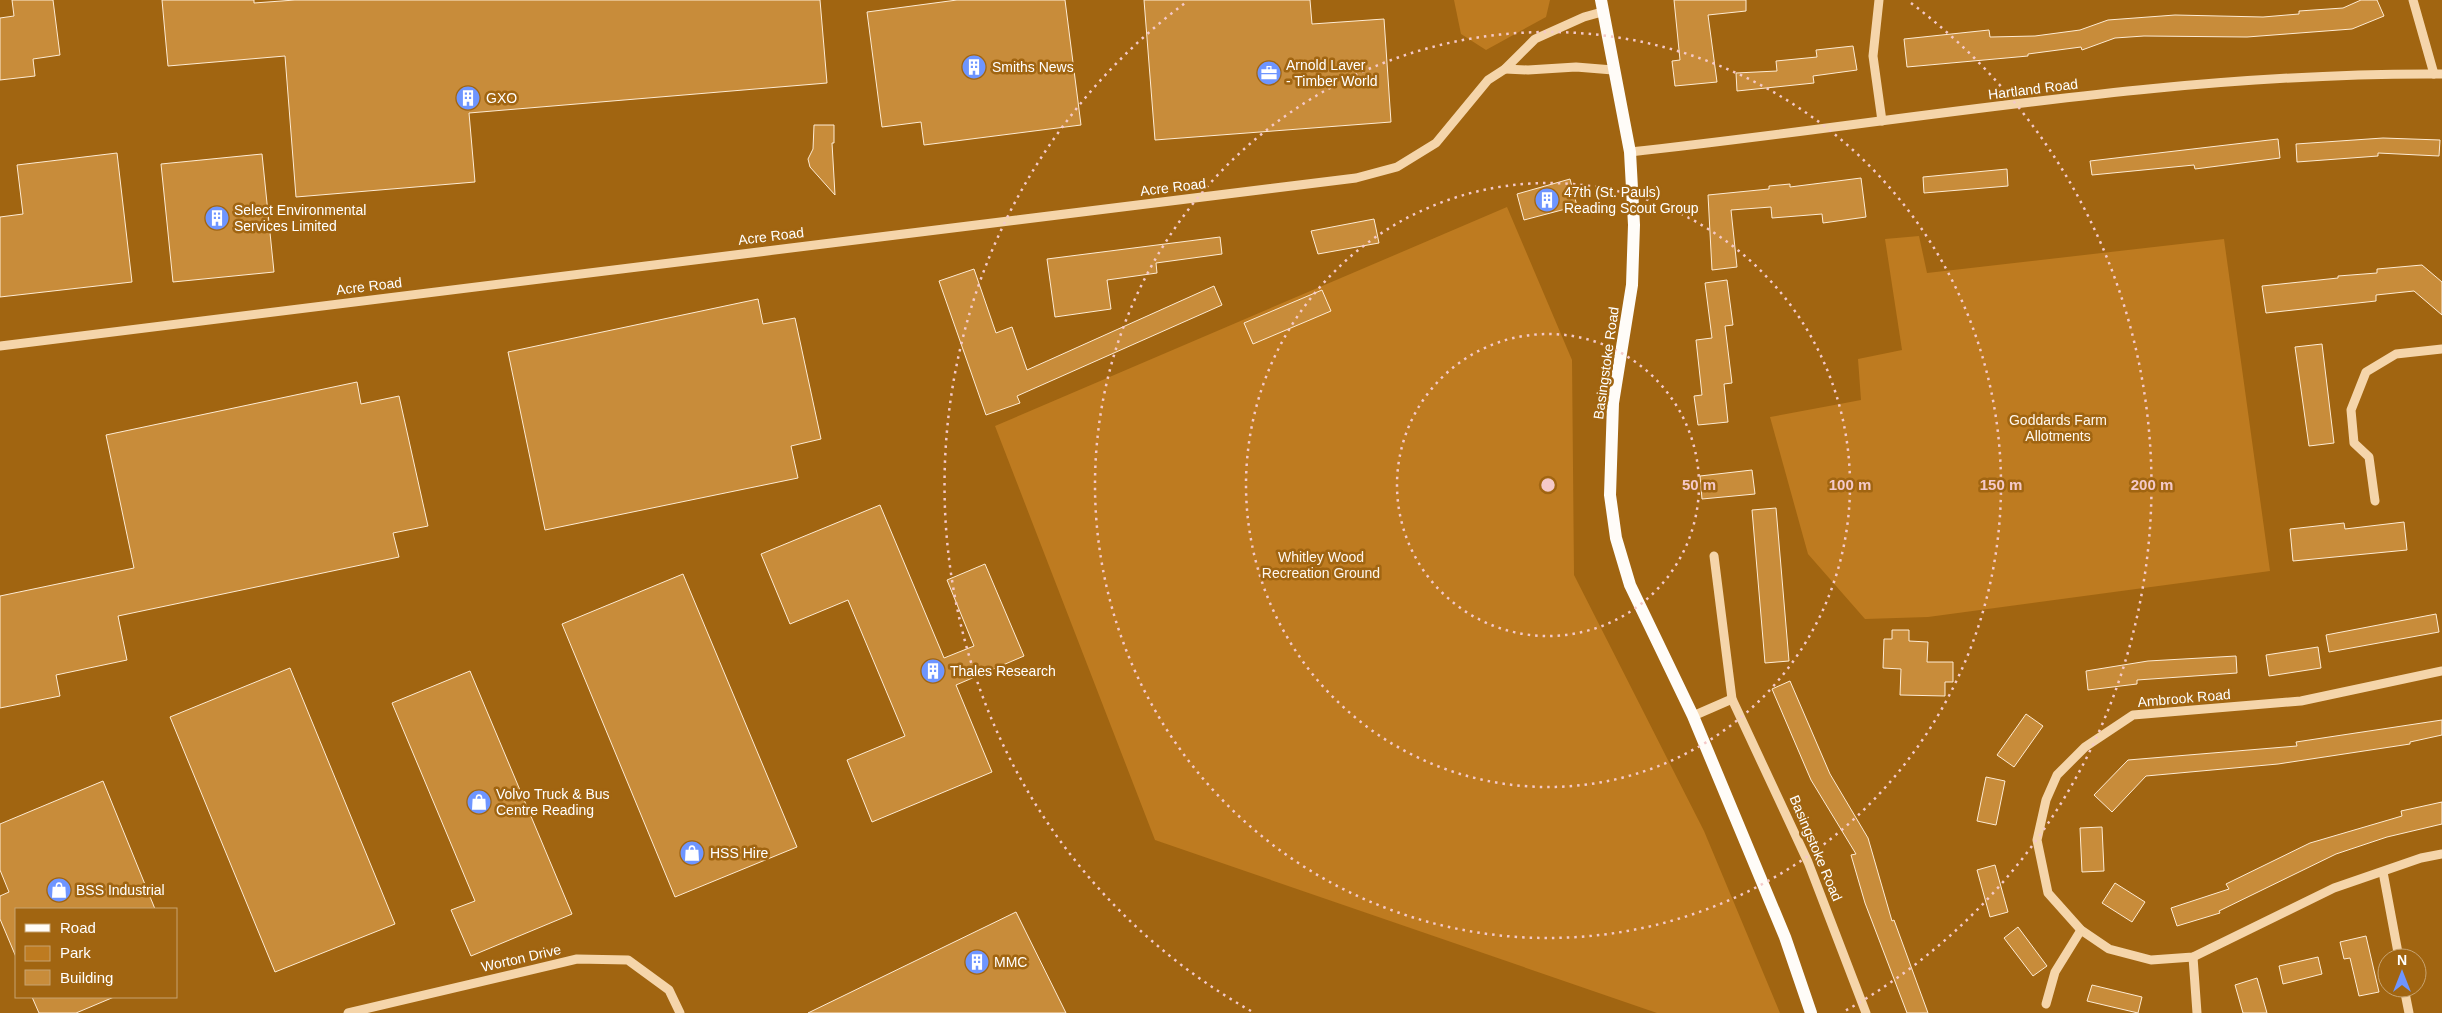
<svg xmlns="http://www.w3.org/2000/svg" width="2442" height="1013" viewBox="0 0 2442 1013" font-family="Helvetica,sans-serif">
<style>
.green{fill:#be7b20}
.building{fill:#c88c3a;stroke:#feebd3}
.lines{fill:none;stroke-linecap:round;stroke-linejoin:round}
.minor{stroke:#f5d5aa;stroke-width:9}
.major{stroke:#fffcf8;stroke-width:12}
.ring{fill:none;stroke:#f5c9c9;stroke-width:2.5;stroke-dasharray:2.5 5}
.labels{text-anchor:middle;stroke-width:5;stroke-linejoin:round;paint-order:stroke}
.poi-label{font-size:14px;fill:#fff;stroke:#a16511;text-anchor:start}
.street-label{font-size:14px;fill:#fff;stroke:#a16511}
.park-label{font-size:14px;fill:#fff7ed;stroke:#a16511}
.centre{fill:#f5c9c9;stroke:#a16511;stroke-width:2.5}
.ring-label{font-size:15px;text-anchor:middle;font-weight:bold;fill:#f5c9c9;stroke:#a16511;stroke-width:5;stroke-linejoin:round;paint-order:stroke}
</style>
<rect width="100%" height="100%" fill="#a16511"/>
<!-- green -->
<g class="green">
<path d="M 1454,0 L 1550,0 L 1546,17 L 1486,50 L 1461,34 Z"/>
<path d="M 1507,207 L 1572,360 L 1574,575 L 1704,831 L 1780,1013 L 1657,1013 L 1155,840 L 995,426 Z"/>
<path d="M 1919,236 L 1927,273 L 2224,239 L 2270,571 L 1928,617 L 1865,619 L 1808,554 L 1770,417 L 1861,400 L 1858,359 L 1902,350 L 1885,239 Z"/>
</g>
<!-- building -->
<g class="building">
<path d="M 12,0 L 53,0 L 60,55 L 33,59 L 35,76 L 0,80 L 0,18 L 14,16 Z"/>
<path d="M 162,0 L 254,0 L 254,3 L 295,0 L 820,0 L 827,83 L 469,113 L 475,182 L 296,197 L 285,56 L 168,66 Z"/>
<path d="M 957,0 L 1065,0 L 1081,125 L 924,145 L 921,122 L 882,127 L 867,12 Z"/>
<path d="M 1144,0 L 1310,0 L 1312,24 L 1384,19 L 1391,122 L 1155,140 Z"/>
<path d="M 1674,0 L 1746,0 L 1746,11 L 1708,15 L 1717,82 L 1675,86 L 1672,61 L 1680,60 Z"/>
<path d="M 2361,0 L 2377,0 L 2384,16 L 2352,29 L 2247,37 L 2144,36 L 2115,38 L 2082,50 L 2081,47 L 2028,54 L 2028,56 L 1907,67 L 1904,39 L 1989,30 L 1990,37 L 2035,36 L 2080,30 L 2108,20 L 2175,15 L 2263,17 L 2299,14 L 2299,11 L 2343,8 Z"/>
<path d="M 1853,46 L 1857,70 L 1813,76 L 1814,83 L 1737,91 L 1736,73 L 1777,71 L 1776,61 L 1817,57 L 1816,50 Z"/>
<path d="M 814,125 L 834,125 L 834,143 L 832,143 L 835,195 L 810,167 L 808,159 L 813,149 Z"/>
<path d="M 2383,138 L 2440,140 L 2439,156 L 2378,153 L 2378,156 L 2297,162 L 2296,144 Z"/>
<path d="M 2278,139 L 2280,158 L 2195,169 L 2194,165 L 2092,175 L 2090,161 Z"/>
<path d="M 117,153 L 132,282 L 0,297 L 0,217 L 23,214 L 17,165 Z"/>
<path d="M 262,154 L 274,272 L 173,282 L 161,164 Z"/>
<path d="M 2007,169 L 2008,186 L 1924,193 L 1923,177 Z"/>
<path d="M 1861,178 L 1866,217 L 1823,223 L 1822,214 L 1772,218 L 1771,207 L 1731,210 L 1737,267 L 1712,270 L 1708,195 L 1769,189 L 1769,186 L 1790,184 L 1790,187 Z"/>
<path d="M 1570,179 L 1577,206 L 1524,220 L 1517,194 Z"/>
<path d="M 1374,219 L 1379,243 L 1318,254 L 1311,231 Z"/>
<path d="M 1220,237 L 1222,254 L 1156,263 L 1157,273 L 1107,280 L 1111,309 L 1055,317 L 1047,259 Z"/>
<path d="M 2422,265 L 2442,282 L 2442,315 L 2414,291 L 2376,295 L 2376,301 L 2266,313 L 2262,286 L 2338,278 L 2338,276 L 2377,273 L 2377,269 Z"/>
<path d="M 974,269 L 996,333 L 1012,327 L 1027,370 L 1214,286 L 1222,305 L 1017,396 L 1020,403 L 986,415 L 939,281 Z"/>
<path d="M 1727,280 L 1733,325 L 1725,326 L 1732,383 L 1724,384 L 1728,422 L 1698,425 L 1694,396 L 1702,395 L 1696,340 L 1712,338 L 1705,283 Z"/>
<path d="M 1322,290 L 1331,311 L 1253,344 L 1244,323 Z"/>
<path d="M 758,299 L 763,324 L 795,318 L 821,439 L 791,446 L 798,478 L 545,530 L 508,352 Z"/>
<path d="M 2322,344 L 2334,443 L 2309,446 L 2295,347 Z"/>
<path d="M 357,382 L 361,404 L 399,396 L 428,526 L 393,533 L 399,557 L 118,616 L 127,660 L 56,675 L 60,696 L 0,708 L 0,596 L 134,568 L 106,435 Z"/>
<path d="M 1752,470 L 1755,494 L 1702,499 L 1700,476 Z"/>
<path d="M 880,505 L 944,658 L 974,646 L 947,580 L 985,564 L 1024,656 L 956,685 L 992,772 L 872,822 L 847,760 L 905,736 L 848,600 L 790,624 L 761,554 Z"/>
<path d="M 1776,508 L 1789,661 L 1765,663 L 1752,510 Z"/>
<path d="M 2404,522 L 2407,550 L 2293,561 L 2290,529 L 2344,523 L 2345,529 Z"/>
<path d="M 683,574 L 797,847 L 675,897 L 562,624 Z"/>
<path d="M 2436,614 L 2439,632 L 2329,652 L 2326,635 Z"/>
<path d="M 1892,630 L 1909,630 L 1909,641 L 1928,642 L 1927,662 L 1953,662 L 1953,682 L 1945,682 L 1945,696 L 1900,695 L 1901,669 L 1883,668 L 1884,639 L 1892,639 Z"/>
<path d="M 2318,647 L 2321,668 L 2269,676 L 2266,655 Z"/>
<path d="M 2236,656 L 2237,673 L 2137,680 L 2137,684 L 2088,690 L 2086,671 L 2148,661 Z"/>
<path d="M 290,668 L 395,924 L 275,972 L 170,717 Z"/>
<path d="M 470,671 L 572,914 L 471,956 L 451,910 L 475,901 L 392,703 Z"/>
<path d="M 1790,681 L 1830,774 L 1868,838 L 1892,921 L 1894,920 L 1928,1013 L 1907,1013 L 1865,903 L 1851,855 L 1856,854 L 1811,780 L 1772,689 Z"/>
<path d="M 2026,714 L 2043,726 L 2014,767 L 1997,755 Z"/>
<path d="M 2442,720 L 2442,735 L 2410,742 L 2410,744 L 2278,764 L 2146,776 L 2112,812 L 2094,795 L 2128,760 L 2297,746 L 2296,742 Z"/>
<path d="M 1986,777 L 2005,781 L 1996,825 L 1977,821 Z"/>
<path d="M 103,781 L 155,909 L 16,909 L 16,957 L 0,919 L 0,896 L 9,892 L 0,870 L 0,824 Z"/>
<path d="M 2442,802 L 2442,824 L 2387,837 L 2336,854 L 2219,911 L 2220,913 L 2177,926 L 2171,908 L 2229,889 L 2226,884 L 2310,843 L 2402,816 L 2401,811 Z"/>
<path d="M 2102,827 L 2104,871 L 2082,872 L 2080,828 Z"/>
<path d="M 1995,865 L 2008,912 L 1990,917 L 1977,870 Z"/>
<path d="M 2115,883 L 2145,902 L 2132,922 L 2102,903 Z"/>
<path d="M 1016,912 L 1066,1013 L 808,1013 Z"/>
<path d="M 2018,927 L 2047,966 L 2033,976 L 2004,938 Z"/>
<path d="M 2366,936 L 2379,992 L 2359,996 L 2350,958 L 2344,959 L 2340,942 Z"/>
<path d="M 2318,957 L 2322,974 L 2283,984 L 2279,966 Z"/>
<path d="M 2257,978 L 2267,1013 L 2243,1013 L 2235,985 Z"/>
<path d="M 2092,985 L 2142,997 L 2138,1013 L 2087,1001 Z"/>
<path d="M 32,997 L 114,997 L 76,1013 L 39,1013 Z"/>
</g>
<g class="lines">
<!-- minor -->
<g class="minor">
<path d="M 1879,0 L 1873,56 L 1882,121"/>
<path d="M 2413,0 L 2434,74"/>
<path d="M 1505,69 L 1528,70 L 1576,67 L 1613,70"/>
<path d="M 1630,152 C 1900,123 2169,72 2442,74"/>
<path d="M 0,346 L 1356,178 L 1397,167 L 1436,143 L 1488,80 L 1505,69 L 1535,39 L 1584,17 L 1602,12"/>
<path d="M 2375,501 L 2369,457 L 2354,443 L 2351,410 L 2366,372 L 2396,354 L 2442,349"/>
<path d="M 1714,556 L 1732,699 L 1808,862 L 1866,1013"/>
<path d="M 2442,671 L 2301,701 L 2133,715 L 2085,747 L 2057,775 L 2046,800 L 2037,840 L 2048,893 L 2081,930 L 2109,949 L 2151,960 L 2193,957 L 2334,888 L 2421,858 L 2442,854"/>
<path d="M 1693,716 L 1732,699"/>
<path d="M 2383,872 L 2399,958"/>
<path d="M 2193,957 L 2197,1013"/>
<path d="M 2404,988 L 2409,1013"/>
<path d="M 2046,1004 L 2055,972 L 2081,930"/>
<path d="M 348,1013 L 577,959 L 628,960 L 669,990 L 680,1013"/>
</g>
<!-- major -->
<path class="major" d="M 1601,0 L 1630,152 L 1634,225 L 1632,285 L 1613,403 L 1610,495 L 1616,538 L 1630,585 L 1693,716 L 1785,937 L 1811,1013"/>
</g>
<!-- distance rings -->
<g class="ring">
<circle cx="1548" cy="485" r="151"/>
<circle cx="1548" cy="485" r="302"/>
<circle cx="1548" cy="485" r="453"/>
<path d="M1251 1011A604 604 0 0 1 1185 3M1911 3A604 604 0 0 1 1845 1011"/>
</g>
<!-- icons -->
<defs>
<symbol id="building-disc" viewBox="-11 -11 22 22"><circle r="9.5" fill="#6e95ff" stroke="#a16511"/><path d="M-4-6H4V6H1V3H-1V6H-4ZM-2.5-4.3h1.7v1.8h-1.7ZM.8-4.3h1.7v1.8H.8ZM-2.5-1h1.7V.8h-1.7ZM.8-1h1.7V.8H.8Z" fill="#fff"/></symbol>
<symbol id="office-disc" viewBox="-11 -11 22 22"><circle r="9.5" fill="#6e95ff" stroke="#a16511"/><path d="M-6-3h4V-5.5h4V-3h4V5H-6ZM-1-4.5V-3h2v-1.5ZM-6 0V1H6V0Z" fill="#fff"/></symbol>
<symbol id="shop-disc" viewBox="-11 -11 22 22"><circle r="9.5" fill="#6e95ff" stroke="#a16511"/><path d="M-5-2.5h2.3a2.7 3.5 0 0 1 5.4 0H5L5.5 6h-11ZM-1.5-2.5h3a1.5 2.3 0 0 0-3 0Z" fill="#fff"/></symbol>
</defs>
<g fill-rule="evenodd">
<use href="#building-disc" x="960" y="53" width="28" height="28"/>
<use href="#office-disc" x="1255" y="59" width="28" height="28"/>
<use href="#building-disc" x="454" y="84" width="28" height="28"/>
<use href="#building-disc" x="1533" y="186" width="28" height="28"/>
<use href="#building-disc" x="203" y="204" width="28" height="28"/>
<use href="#building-disc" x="919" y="657" width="28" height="28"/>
<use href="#shop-disc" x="465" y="788" width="28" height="28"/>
<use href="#shop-disc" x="678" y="839" width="28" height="28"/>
<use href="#shop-disc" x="45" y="876" width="28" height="28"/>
<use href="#building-disc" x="963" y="948" width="28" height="28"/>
</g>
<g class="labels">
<!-- poi labels -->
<g class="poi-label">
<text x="1286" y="70">Arnold Laver<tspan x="1286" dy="16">- Timber World</tspan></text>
<text x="992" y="72">Smiths News</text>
<text x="486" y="103">GXO</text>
<text x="1564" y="197">47th (St. Pauls)<tspan x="1564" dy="16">Reading Scout Group</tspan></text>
<text x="234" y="215">Select Environmental<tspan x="234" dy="16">Services Limited</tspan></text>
<text x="950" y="676">Thales Research</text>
<text x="496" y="799">Volvo Truck &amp; Bus<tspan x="496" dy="16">Centre Reading</tspan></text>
<text x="710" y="858">HSS Hire</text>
<text x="76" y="895">BSS Industrial</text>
<text x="994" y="967">MMC</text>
</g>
<!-- street labels -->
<g class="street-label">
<text transform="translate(2033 89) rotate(-7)" y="5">Hartland Road</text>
<text transform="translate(1173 187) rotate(-7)" y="5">Acre Road</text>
<text transform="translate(771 236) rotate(-7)" y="5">Acre Road</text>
<text transform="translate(369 286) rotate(-7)" y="5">Acre Road</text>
<text transform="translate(1606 363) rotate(-82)" y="5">Basingstoke Road</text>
<text transform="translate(2184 698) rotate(-5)" y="5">Ambrook Road</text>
<text transform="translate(1816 848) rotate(67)" y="5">Basingstoke Road</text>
<text transform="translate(521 958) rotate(-13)" y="5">Worton Drive</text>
</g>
<!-- park labels -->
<g class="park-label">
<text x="2058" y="425">Goddards Farm<tspan x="2058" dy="16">Allotments</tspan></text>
<text x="1321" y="562">Whitley Wood<tspan x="1321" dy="16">Recreation Ground</tspan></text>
</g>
</g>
<circle cx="1548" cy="485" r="8" class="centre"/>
<g class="ring-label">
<text x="1699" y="490">50 m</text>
<text x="1850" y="490">100 m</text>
<text x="2001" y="490">150 m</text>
<text x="2152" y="490">200 m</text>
</g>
<!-- legend -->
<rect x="15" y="908" width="162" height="90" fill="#a16511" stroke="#c7a370"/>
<rect x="25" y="924" width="25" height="8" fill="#fffcf8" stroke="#c7a370"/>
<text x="60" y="933" font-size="15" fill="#ffffff">Road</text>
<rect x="25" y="946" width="25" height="15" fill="#be7b20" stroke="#c7a370"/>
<text x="60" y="958" font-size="15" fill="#ffffff">Park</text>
<rect x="25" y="970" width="25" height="15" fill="#c88c3a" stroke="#c7a370"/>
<text x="60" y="983" font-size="15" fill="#ffffff">Building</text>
<!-- north arrow -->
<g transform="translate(2402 973)"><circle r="24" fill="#a16511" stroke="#c7a370"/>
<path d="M0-4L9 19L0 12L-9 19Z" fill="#6e95ff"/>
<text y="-8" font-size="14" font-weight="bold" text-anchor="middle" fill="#ffffff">N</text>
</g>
</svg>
